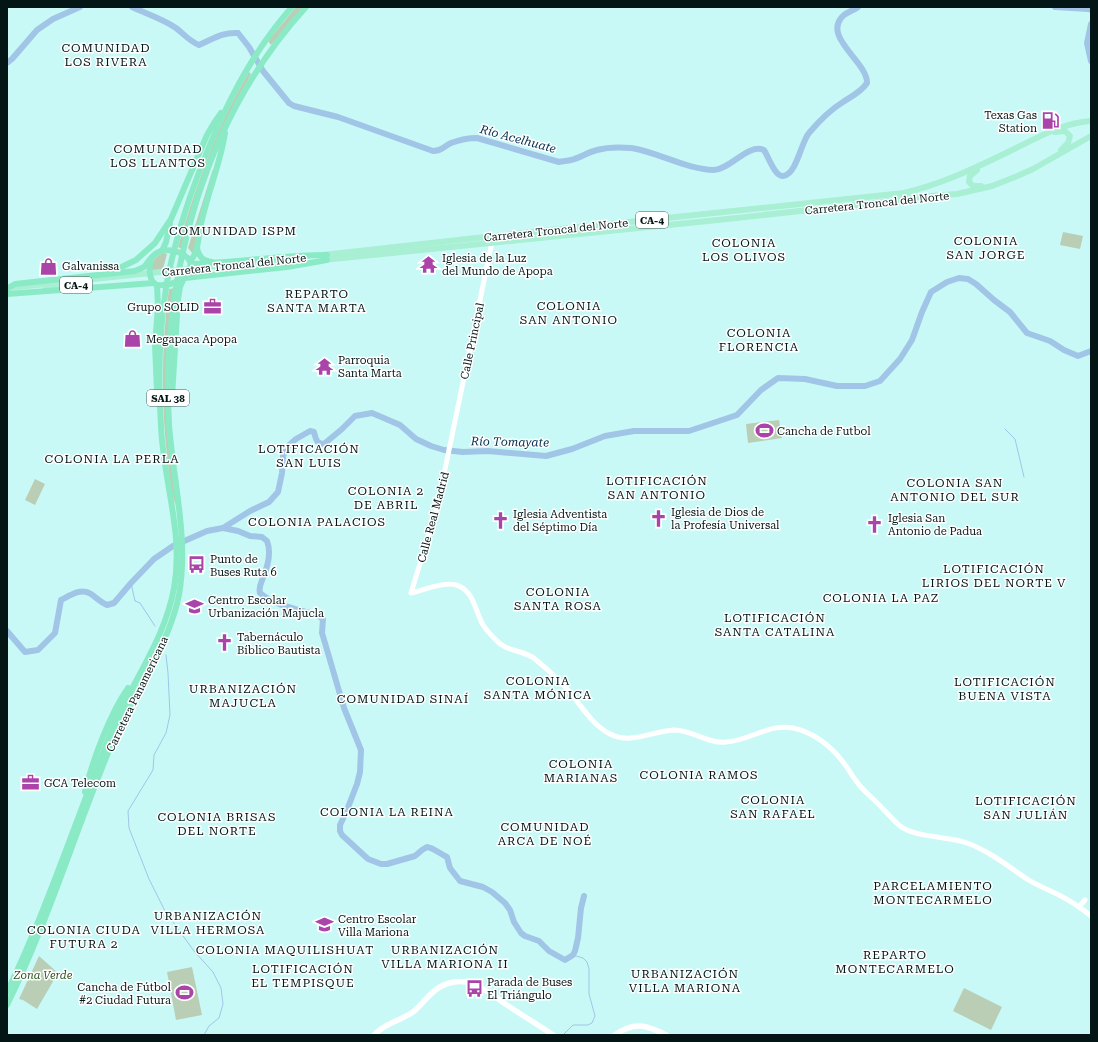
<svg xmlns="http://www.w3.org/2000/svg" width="1098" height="1042" viewBox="0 0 1098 1042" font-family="'Roboto Serif',serif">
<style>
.green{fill:#baceb5}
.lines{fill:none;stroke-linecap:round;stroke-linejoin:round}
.stream{stroke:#a1c5e6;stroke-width:1}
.river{stroke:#a1c5e6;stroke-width:6}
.tertiary{stroke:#fff;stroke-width:5}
.secondary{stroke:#fff;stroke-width:5.5}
.primary{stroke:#a8efd4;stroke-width:6}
.trunk{stroke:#8beac6;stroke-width:6}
.labels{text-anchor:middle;stroke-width:3;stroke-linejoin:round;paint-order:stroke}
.shield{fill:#fff;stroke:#4f5b5b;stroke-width:1}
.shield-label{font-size:10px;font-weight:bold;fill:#041515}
.poi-label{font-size:11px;fill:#041515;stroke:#fff;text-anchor:start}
.street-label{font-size:11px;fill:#041515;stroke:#fff}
.park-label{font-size:11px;font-style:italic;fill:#29501d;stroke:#fff}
.neighbourhood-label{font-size:12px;letter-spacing:1px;fill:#041515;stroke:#fff}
.water-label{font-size:12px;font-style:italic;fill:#022d4d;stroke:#fff}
</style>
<rect width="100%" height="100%" fill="#c9f9f7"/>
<!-- green -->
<g class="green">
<path d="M 296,7 L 303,7 L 271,45 L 268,41 Z"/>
<path d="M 249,72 L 251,74 L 241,93 L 225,128 L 182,249 L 178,247 C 191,202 206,158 226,115 C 233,100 241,86 249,72 Z"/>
<path d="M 213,169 L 214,170 L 193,254 L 188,248 Z"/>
<path d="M 1063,232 L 1083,236 L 1080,249 L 1060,245 Z"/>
<path d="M 164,253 L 167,254 L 163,269 L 151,271 C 152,261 155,256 164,253 Z"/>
<path d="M 175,288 L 168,360 L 176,506 C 171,493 170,478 168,464 C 161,406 161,347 169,289 Z"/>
<path d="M 779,420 L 782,438 L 748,443 L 746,424 Z"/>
<path d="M 35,479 L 45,484 L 35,505 L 25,500 Z"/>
<path d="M 39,956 L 58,973 L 37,1009 L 23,1000 L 19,999 Z"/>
<path d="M 192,967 L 202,1015 L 176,1020 L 167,972 Z"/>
<path d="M 964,988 L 1002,1007 L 991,1030 L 953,1011 Z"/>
</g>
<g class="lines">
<!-- stream -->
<g class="stream">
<path d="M 1005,429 L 1015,439 L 1024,477"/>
<path d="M 131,583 L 135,601 L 140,603 L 155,626"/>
<path d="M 166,655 L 168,673 L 170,715 L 166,733 L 154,755 L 153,770 L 128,811 L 129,828 L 149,879 L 165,911 L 194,951 L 213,972 L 221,988 L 223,1004 L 219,1018 L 209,1026 L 204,1035"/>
<path d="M 563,1035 L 573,1025 L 588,1025 L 592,1023 L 595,1016 L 589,994 L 589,969 L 587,962 L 583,958 L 573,955"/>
</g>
<!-- river -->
<g class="river">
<path d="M 132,7 C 147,14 163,19 176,28 C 184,34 189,41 199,45 C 213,39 222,32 238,33 L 249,47 L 263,71 L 289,103 L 294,106 L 338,117 L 433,151 C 443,151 442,147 451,143 C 459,140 468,138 477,138 L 559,162 C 563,161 567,161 571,160 C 580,158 588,152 597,150 C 608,147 620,147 631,148 C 658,152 688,170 714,170 C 731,169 748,143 764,150 C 768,156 775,177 783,176 C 797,174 801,142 809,133 C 819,121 830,110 843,102 C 852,96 861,92 867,83 C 868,62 820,36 844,15 C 848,12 854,10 858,7"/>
<path d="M 1055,7 L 1088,9 L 1091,10"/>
<path d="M 1091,24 L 1087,43 L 1091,61"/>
<path d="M 7,63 L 12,59 L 37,30 L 53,19 L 80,7"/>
<path d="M 223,528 L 238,531 L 250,536 L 262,537 L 267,541 C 271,551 268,565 264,575 C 262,582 258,586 260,593 C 275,606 298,609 317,615 L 323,619 L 322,633 L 325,643 L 344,708 L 361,750 L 360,772 L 357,784 L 347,810 L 340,825 L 340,831 L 342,835 L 368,859 L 381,864 L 387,864 L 415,856 L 422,850 L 427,847 C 434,848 440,854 447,857 L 450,868 L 460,881 L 483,887 L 492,892 L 505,903 L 510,910 L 514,922 L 521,933 L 525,936 L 539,941 L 549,951 L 565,960 L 573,955 L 575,951 L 578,938 L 581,908 L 584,896"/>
<path d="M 7,631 L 25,652 L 38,650 L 55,633 L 61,600 C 69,596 81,587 91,594 C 97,598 100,602 107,605 L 114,603 L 131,583 L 154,559 L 173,546 L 207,531 L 223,528 L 250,511 L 269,502 L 278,492 L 282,473 L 283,456 L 288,446 L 296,439 L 310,431 L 314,432 C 316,439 316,444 324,444 L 342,429 L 355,416 L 372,413 L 400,425 L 416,439 L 431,446 L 444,450 L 463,452 L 488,451 L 546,456 L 572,449 L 605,436 L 634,431 L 689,431 L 737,415 L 761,390 L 778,378 L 805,379 L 837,386 L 865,386 L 880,381 L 900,359 L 912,340 L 922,312 L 931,292 L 947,282 L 959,278 L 968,279 L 976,284 L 994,300 L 1010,312 L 1027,333 L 1050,341 L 1064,350 L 1078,356 L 1091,351"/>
</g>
<!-- tertiary -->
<g class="tertiary">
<path d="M 492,242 L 437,508 L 411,593 C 424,590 448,580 459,586 C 474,593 475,610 482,623 C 485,629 491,635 495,639 C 507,653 522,649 535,659 C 546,668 558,679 568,690 C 581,705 592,725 610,734 C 631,745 652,731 674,730 C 692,730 708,744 726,742 C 749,741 770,723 793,728 C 813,732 831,746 843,762 C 848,768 852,776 857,782 C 861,788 866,792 871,797 C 881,806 890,817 900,826 C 916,838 948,836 967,843 C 989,851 1008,866 1027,879 C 1036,885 1047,889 1057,894 C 1069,900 1080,907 1091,916"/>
<path d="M 1079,907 L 1085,900"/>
</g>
<!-- secondary -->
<g class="secondary">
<path d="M 374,1035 C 385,1023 400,1021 413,1012 C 423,1004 429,993 440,987 C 448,982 460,980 470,983 C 482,986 494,996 504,1003 C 520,1014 537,1024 553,1035"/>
<path d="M 615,1035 C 634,1021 647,1025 666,1035"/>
</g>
<!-- primary -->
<g class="primary">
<path d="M 1055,132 L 1065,131 L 1070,136 L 1068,143 L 1061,150"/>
<path d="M 977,170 L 970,176 L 969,182 L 973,186 L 981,186"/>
<path d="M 323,255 L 476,238 L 904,193 C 941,184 971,170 1006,153 C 1034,140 1060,123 1091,121"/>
<path d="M 323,260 L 708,221 L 883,202 L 916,197 L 957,194 L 992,186 L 1015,177 L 1033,169 L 1091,136"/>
<path d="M 269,265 L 300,262"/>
<path d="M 8,288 L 276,260"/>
<path d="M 46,288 L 69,286"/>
</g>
<!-- trunk -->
<g class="trunk">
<path d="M 197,248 C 199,257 203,261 212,262"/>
<path d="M 164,250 C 174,250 184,252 190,261 C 193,275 182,281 170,284 C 166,284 161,286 157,285 C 148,282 148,262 153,256 C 156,253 160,251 164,250 Z"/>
<path d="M 162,251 L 166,242 L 170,224"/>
<path d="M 190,261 C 198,254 198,239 200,229 C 206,196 220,166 225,133"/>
<path d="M 191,264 C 236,263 281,255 327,255"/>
<path d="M 107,274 L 136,260 L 155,243 L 171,219 L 207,135 L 214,123 L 221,113"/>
<path d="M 185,278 L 287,267 L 327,260"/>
<path d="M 8,288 L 15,284 L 135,271 L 144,267 L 151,258"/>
<path d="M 7,294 L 154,283"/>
<path d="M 157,391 L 155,345 L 158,307 L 157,285"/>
<path d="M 172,397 L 178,299 L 180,287 L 183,280"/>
<path d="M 85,792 C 92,761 110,714 128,688"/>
<path d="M 7,992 C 48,907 77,816 113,728 C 133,680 165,639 174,588 C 184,533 163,480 161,426 C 158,380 159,333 166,288 C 171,257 180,227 190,197 C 214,129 244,61 292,7"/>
<path d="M 7,1005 C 50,918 77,825 115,736 C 135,689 169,646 179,595 C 189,538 173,481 169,424 C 161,275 204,119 306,7"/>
</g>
</g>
<!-- icons -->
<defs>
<symbol id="fuel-bare" viewBox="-9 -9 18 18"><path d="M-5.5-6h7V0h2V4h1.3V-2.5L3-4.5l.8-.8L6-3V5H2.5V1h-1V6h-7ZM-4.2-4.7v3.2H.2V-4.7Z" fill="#aa44a9" stroke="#fff" stroke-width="2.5" paint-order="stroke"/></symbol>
<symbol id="temple-bare" viewBox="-9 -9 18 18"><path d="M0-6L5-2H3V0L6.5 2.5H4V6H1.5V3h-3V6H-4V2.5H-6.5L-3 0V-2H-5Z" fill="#aa44a9" stroke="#fff" stroke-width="2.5" paint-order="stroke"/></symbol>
<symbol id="shop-bare" viewBox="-9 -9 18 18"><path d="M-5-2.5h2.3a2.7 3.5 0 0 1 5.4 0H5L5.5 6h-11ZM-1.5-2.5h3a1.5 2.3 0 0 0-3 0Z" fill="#aa44a9" stroke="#fff" stroke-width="2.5" paint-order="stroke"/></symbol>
<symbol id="office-bare" viewBox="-9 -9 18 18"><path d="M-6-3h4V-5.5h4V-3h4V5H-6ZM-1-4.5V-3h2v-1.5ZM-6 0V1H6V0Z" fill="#aa44a9" stroke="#fff" stroke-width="2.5" paint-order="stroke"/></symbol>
<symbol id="stadium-bare" viewBox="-9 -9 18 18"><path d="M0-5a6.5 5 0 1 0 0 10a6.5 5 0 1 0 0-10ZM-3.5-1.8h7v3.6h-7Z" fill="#aa44a9" stroke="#fff" stroke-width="2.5" paint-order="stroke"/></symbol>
<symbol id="church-bare" viewBox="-9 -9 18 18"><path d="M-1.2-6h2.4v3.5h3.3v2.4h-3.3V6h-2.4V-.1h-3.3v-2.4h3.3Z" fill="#aa44a9" stroke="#fff" stroke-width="2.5" paint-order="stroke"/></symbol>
<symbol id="bus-bare" viewBox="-9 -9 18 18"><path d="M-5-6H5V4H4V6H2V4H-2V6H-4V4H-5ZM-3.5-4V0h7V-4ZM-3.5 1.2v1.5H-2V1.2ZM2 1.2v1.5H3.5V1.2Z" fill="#aa44a9" stroke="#fff" stroke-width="2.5" paint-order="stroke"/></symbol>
<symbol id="school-bare" viewBox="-9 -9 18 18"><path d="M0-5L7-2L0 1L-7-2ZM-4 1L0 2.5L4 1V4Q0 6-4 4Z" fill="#aa44a9" stroke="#fff" stroke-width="2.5" paint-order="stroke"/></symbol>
</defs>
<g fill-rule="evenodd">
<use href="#fuel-bare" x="1038" y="108" width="25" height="25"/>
<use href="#temple-bare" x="416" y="252" width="25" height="25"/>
<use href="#shop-bare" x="36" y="254" width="25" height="25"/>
<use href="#office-bare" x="200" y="294" width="25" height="25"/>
<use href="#shop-bare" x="120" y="326" width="25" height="25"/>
<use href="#temple-bare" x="312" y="354" width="25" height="25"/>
<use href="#stadium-bare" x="752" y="418" width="25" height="25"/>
<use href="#church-bare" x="646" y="506" width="25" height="25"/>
<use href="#church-bare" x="488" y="508" width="25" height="25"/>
<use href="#church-bare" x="862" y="512" width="25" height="25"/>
<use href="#bus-bare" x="184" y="552" width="25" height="25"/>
<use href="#school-bare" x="182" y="594" width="25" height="25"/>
<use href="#church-bare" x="212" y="630" width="25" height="25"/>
<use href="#office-bare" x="18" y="770" width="25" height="25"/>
<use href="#school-bare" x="312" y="912" width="25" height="25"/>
<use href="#bus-bare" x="462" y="976" width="25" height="25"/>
<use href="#stadium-bare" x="172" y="980" width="25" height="25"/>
</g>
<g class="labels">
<!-- shield labels -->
<g class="shield">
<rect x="636" y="212" width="32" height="16" rx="3"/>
<rect x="60" y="277" width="32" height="16" rx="3"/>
<rect x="147" y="390" width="42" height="16" rx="3"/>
</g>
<g class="shield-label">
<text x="652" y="224">CA-4</text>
<text x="76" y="289">CA-4</text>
<text x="168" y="402">SAL 38</text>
</g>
<!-- poi labels -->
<g class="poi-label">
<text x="1037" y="119" text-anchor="end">Texas Gas<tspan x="1037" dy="13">Station</tspan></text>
<text x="442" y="262">Iglesia de la Luz<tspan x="442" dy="13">del Mundo de Apopa</tspan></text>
<text x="62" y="270">Galvanissa</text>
<text x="199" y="311" text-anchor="end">Grupo SOLID</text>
<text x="146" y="343">Megapaca Apopa</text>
<text x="338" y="364">Parroquia<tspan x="338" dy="13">Santa Marta</tspan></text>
<text x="777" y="435">Cancha de Futbol</text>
<text x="671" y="516">Iglesia de Dios de<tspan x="671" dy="13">la Profesía Universal</tspan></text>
<text x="513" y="518">Iglesia Adventista<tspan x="513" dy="13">del Séptimo Día</tspan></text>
<text x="888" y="522">Iglesia San<tspan x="888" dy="13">Antonio de Padua</tspan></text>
<text x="210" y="563">Punto de<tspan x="210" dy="13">Buses Ruta 6</tspan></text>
<text x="208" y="604">Centro Escolar<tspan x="208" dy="13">Urbanización Majucla</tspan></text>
<text x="237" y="641">Tabernáculo<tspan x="237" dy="13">Bíblico Bautista</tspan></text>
<text x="44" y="787">GCA Telecom</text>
<text x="338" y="923">Centro Escolar<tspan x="338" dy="13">Villa Mariona</tspan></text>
<text x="487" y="986">Parada de Buses<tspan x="487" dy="13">El Triángulo</tspan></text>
<text x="171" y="991" text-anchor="end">Cancha de Fútbol<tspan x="171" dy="13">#2 Ciudad Futura</tspan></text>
</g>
<!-- street labels -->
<g class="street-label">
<text transform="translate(877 203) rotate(-6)" y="4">Carretera Troncal del Norte</text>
<text transform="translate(556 230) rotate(-6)" y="4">Carretera Troncal del Norte</text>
<text transform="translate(234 265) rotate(-6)" y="4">Carretera Troncal del Norte</text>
<text transform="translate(472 341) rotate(-78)" y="4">Calle Principal</text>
<text transform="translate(433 517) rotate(-75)" y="4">Calle Real Madrid</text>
<text transform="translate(137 694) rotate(-64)" y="4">Carretera Panamericana</text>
</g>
<!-- park labels -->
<g class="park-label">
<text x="43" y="979">Zona Verde</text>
</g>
<!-- neighbourhood labels -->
<g class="neighbourhood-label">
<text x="106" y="52">COMUNIDAD<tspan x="106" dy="14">LOS RIVERA</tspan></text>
<text x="158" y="153">COMUNIDAD<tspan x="158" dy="14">LOS LLANTOS</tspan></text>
<text x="233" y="235">COMUNIDAD ISPM</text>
<text x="986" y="245">COLONIA<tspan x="986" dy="14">SAN JORGE</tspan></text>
<text x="744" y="247">COLONIA<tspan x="744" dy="14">LOS OLIVOS</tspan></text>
<text x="317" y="298">REPARTO<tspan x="317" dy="14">SANTA MARTA</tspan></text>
<text x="569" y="310">COLONIA<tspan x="569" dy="14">SAN ANTONIO</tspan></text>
<text x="759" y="337">COLONIA<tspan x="759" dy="14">FLORENCIA</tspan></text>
<text x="309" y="453">LOTIFICACIÓN<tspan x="309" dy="14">SAN LUIS</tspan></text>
<text x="112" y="463">COLONIA LA PERLA</text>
<text x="657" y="485">LOTIFICACIÓN<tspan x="657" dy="14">SAN ANTONIO</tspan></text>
<text x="955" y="487">COLONIA SAN<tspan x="955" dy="14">ANTONIO DEL SUR</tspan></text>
<text x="386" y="495">COLONIA 2<tspan x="386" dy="14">DE ABRIL</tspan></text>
<text x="317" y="526">COLONIA PALACIOS</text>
<text x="994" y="573">LOTIFICACIÓN<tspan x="994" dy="14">LIRIOS DEL NORTE V</tspan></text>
<text x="558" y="596">COLONIA<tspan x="558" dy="14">SANTA ROSA</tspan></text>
<text x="881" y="602">COLONIA LA PAZ</text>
<text x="775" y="622">LOTIFICACIÓN<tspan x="775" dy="14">SANTA CATALINA</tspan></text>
<text x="538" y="685">COLONIA<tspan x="538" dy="14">SANTA MÓNICA</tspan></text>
<text x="1005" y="686">LOTIFICACIÓN<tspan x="1005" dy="14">BUENA VISTA</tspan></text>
<text x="243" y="693">URBANIZACIÓN<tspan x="243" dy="14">MAJUCLA</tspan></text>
<text x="403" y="703">COMUNIDAD SINAÍ</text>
<text x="581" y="768">COLONIA<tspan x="581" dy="14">MARIANAS</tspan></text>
<text x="699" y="779">COLONIA RAMOS</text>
<text x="773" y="804">COLONIA<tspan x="773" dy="14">SAN RAFAEL</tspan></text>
<text x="1026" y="805">LOTIFICACIÓN<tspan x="1026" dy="14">SAN JULIÁN</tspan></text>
<text x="387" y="816">COLONIA LA REINA</text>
<text x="217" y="821">COLONIA BRISAS<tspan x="217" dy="14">DEL NORTE</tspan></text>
<text x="545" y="831">COMUNIDAD<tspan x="545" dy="14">ARCA DE NOÉ</tspan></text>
<text x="933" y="890">PARCELAMIENTO<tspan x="933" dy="14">MONTECARMELO</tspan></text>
<text x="208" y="920">URBANIZACIÓN<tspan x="208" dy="14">VILLA HERMOSA</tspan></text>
<text x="84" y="934">COLONIA CIUDA<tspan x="84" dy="14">FUTURA 2</tspan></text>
<text x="285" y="954">COLONIA MAQUILISHUAT</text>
<text x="445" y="954">URBANIZACIÓN<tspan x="445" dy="14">VILLA MARIONA II</tspan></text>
<text x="895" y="959">REPARTO<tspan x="895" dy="14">MONTECARMELO</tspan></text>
<text x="303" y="973">LOTIFICACIÓN<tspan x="303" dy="14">EL TEMPISQUE</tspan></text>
<text x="685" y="978">URBANIZACIÓN<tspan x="685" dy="14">VILLA MARIONA</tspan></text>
</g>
<!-- water labels -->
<g class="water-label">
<text transform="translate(518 139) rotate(15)" y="4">Río Acelhuate</text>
<text transform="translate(510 442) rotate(1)" y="4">Río Tomayate</text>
</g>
</g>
<!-- border -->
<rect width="1098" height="1042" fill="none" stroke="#041515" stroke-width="16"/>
</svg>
